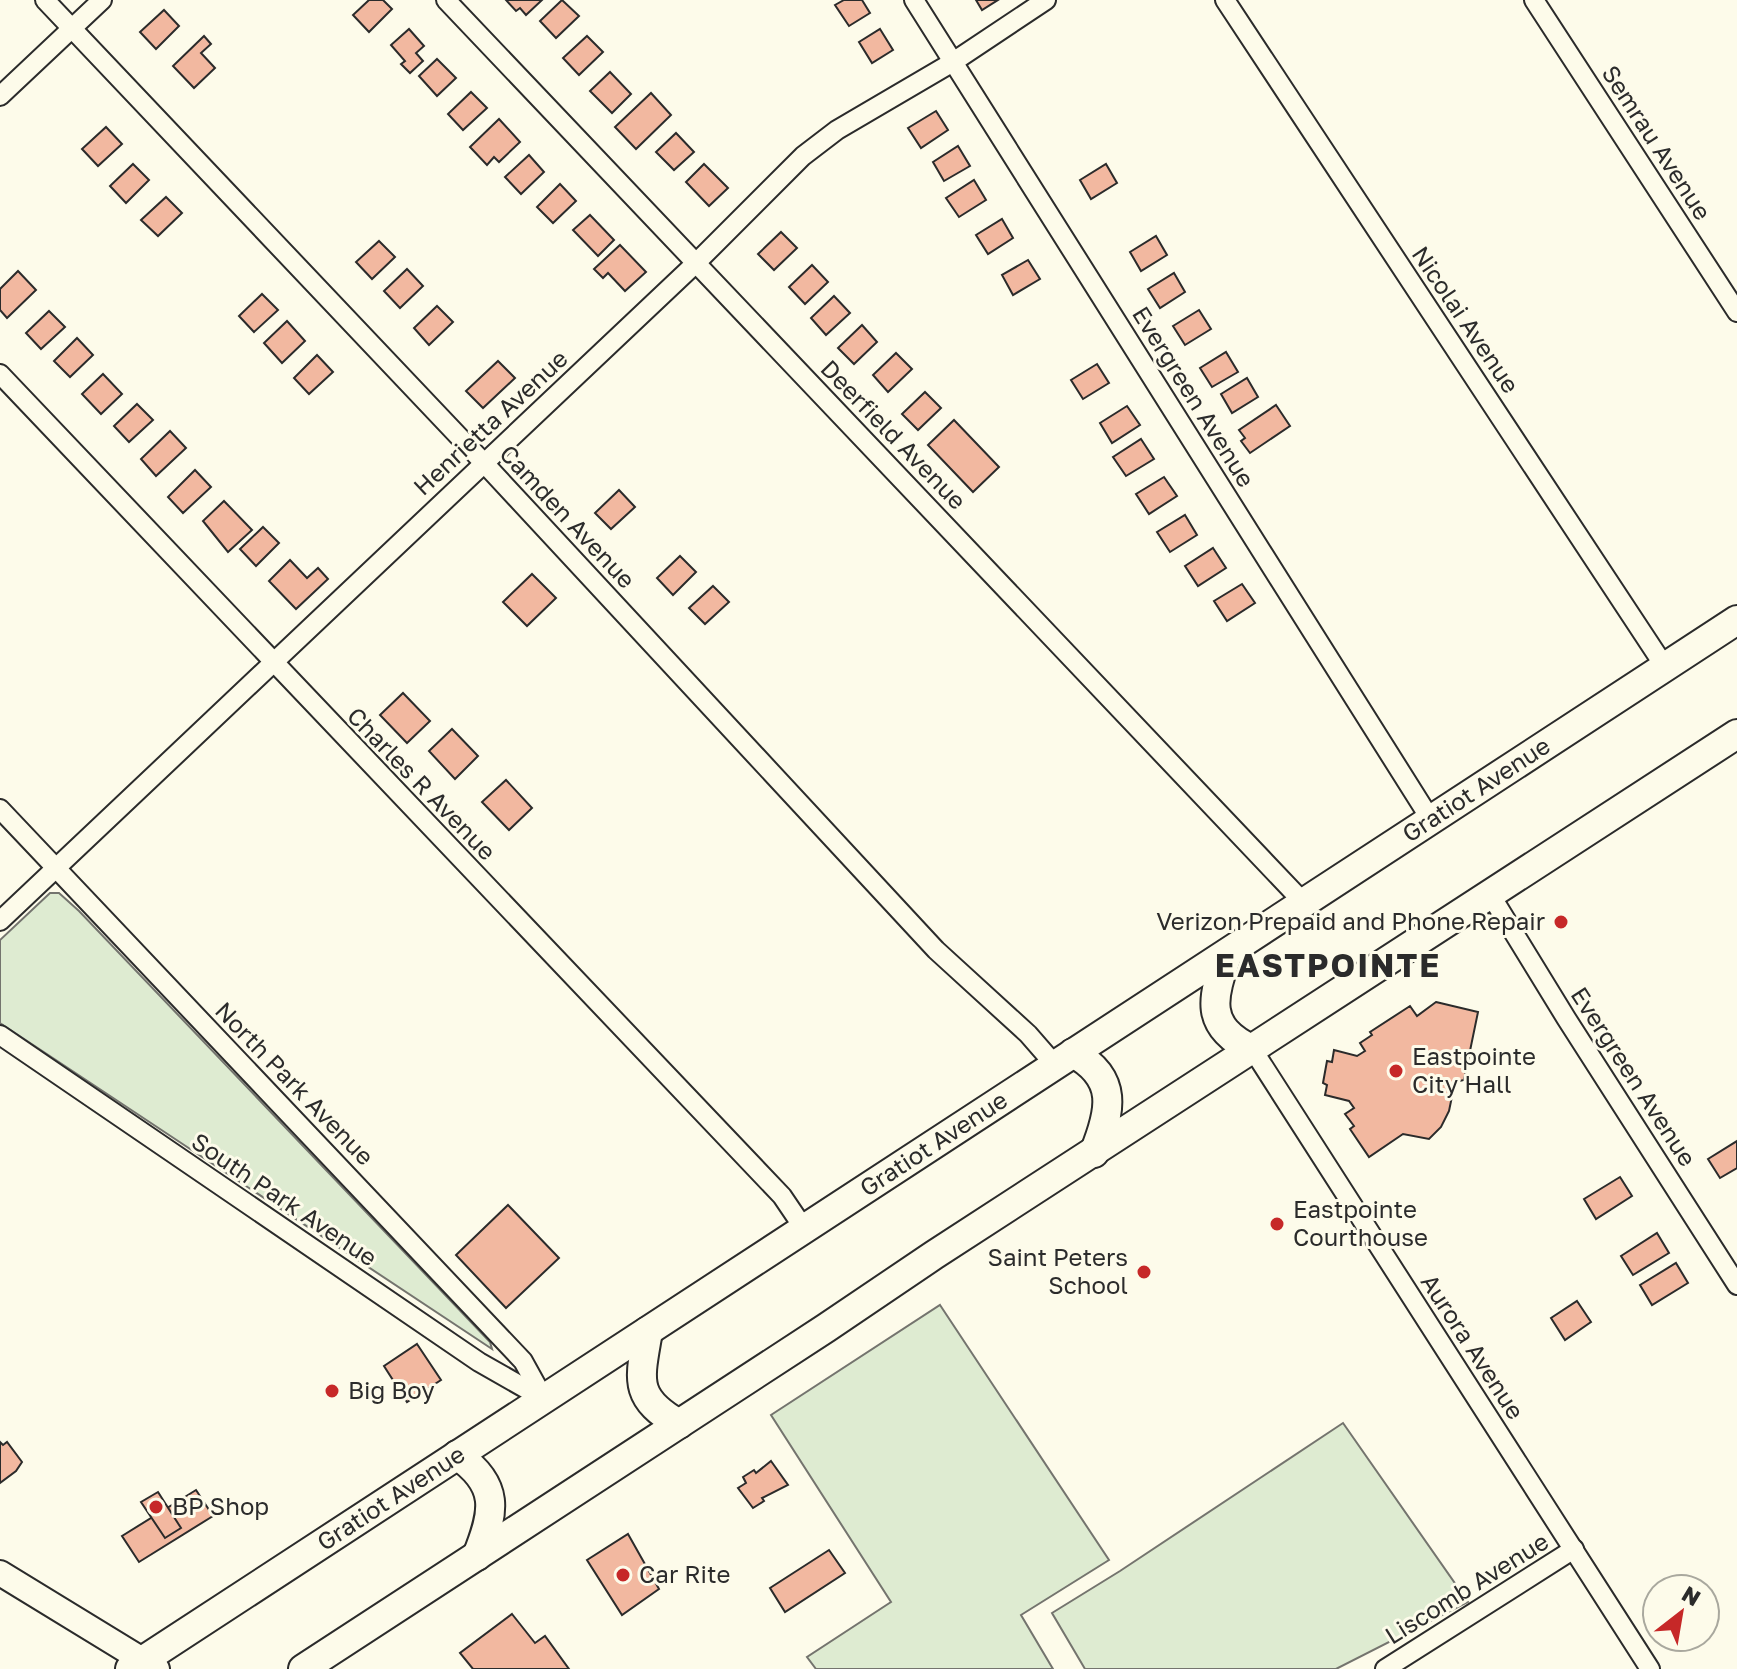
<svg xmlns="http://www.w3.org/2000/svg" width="1737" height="1669" viewBox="0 0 1737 1669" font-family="'Golos Text',sans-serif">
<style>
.green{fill:#deebd1;stroke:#74746e;stroke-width:2}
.building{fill:#f2b8a0;stroke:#2b2b2b;stroke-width:2}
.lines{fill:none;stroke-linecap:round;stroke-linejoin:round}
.minor-casing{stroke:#2b2b2b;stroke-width:22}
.secondary-casing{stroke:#2b2b2b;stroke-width:28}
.primary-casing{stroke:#2b2b2b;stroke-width:32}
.minor{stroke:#fdfbea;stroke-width:18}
.secondary{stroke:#fdfbea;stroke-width:24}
.primary{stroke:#fdfbea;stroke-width:28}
.poi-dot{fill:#c62828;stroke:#fdfbea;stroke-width:3}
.labels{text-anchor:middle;stroke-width:6;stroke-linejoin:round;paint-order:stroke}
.street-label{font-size:24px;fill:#2b2b2b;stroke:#fdfbea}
.poi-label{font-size:24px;fill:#2b2b2b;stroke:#fdfbea;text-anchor:start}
.district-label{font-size:32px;font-weight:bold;letter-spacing:2px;fill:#2b2b2b;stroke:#fdfbea}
</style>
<rect width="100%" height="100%" fill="#fdfbea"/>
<!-- green -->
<g class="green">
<path d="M 50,893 L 59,893 L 79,911 L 490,1342 L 492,1349 L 0,1023 L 0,940 Z"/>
<path d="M 940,1305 L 1109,1560 L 1021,1615 L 1053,1669 L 816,1669 L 807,1657 L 891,1602 L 771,1415 Z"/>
<path d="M 1343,1423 L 1468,1602 L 1336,1669 L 1085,1669 L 1052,1613 L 1120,1571 Z"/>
</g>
<!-- building -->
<g class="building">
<path d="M 369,0 L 383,0 L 392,9 L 369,32 L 353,15 Z"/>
<path d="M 506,0 L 542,0 L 526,15 L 520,8 L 516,11 Z"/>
<path d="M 562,0 L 579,16 L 556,38 L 540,21 Z"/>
<path d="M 844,0 L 862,0 L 870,13 L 849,26 L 835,5 Z"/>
<path d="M 976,0 L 998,0 L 982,10 Z"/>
<path d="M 164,10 L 179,26 L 156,49 L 140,32 Z"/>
<path d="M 409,29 L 424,46 L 416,53 L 423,61 L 410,73 L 401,64 L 405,61 L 391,45 Z"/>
<path d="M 880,29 L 893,50 L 872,63 L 859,42 Z"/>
<path d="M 204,36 L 211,44 L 201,53 L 215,68 L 194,88 L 173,66 Z"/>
<path d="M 587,36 L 603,52 L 579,75 L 563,58 Z"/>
<path d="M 437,59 L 456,78 L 437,96 L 419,76 Z"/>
<path d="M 610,72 L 631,94 L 612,113 L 590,91 Z"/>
<path d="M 471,92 L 487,108 L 463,130 L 448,114 Z"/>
<path d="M 651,93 L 671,115 L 636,149 L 615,127 Z"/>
<path d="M 936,111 L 948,130 L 921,148 L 908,128 Z"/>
<path d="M 499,119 L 520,142 L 499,162 L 494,157 L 487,165 L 470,147 Z"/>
<path d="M 106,127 L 122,144 L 98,166 L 82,149 Z"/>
<path d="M 676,133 L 694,152 L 674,170 L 656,152 Z"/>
<path d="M 958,146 L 970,166 L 944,181 L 933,162 Z"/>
<path d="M 529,155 L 544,172 L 521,194 L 505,177 Z"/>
<path d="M 133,164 L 149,180 L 126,203 L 110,186 Z"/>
<path d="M 704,164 L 728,188 L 709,206 L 686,182 Z"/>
<path d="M 1106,164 L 1117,183 L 1091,199 L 1080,180 Z"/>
<path d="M 974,180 L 986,200 L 959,217 L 946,198 Z"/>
<path d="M 560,184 L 576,201 L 553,223 L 537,207 Z"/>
<path d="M 166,197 L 182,213 L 158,236 L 141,220 Z"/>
<path d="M 590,215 L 614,240 L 598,256 L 573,230 Z"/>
<path d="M 1002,219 L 1013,238 L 988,254 L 976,235 Z"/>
<path d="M 781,232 L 797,248 L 774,270 L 758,254 Z"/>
<path d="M 1156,236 L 1167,255 L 1141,271 L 1130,252 Z"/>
<path d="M 379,241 L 395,257 L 372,279 L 356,262 Z"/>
<path d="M 620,245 L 646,272 L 625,291 L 608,273 L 603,278 L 594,269 Z"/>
<path d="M 1028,260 L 1040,279 L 1013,295 L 1002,275 Z"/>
<path d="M 812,265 L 828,282 L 805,304 L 789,287 Z"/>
<path d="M 407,269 L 423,286 L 400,308 L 384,291 Z"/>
<path d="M 18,271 L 36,290 L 7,318 L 0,310 L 0,289 Z"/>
<path d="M 1174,273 L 1185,292 L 1160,308 L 1148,289 Z"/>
<path d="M 262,294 L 278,310 L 254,332 L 239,316 Z"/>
<path d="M 834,296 L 850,313 L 826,335 L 811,318 Z"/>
<path d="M 437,306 L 453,322 L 429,345 L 414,328 Z"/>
<path d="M 1199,310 L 1211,329 L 1185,345 L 1173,326 Z"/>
<path d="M 49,311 L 65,327 L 41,349 L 26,333 Z"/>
<path d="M 287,321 L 305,341 L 282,363 L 264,343 Z"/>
<path d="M 862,325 L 877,342 L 854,364 L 838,348 Z"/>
<path d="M 77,338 L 93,355 L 70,377 L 54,361 Z"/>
<path d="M 1226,352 L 1238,372 L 1212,387 L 1200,368 Z"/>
<path d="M 896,353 L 912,369 L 888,392 L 873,375 Z"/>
<path d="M 317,355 L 333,372 L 309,394 L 294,378 Z"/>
<path d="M 498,361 L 515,378 L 483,408 L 466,391 Z"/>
<path d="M 1097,364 L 1109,383 L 1083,399 L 1071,380 Z"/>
<path d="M 103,374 L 122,394 L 101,414 L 82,394 Z"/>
<path d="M 1247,378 L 1258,397 L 1232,413 L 1221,394 Z"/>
<path d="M 925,392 L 941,408 L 918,430 L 902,414 Z"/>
<path d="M 137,404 L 153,420 L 129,442 L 114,426 Z"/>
<path d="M 1276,405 L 1290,426 L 1250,453 L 1241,441 L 1245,438 L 1239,430 Z"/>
<path d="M 1127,406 L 1140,425 L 1112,443 L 1100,423 Z"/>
<path d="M 954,420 L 999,467 L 973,492 L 928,445 Z"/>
<path d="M 170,431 L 186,448 L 156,476 L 141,459 Z"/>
<path d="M 1141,439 L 1154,459 L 1126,476 L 1113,457 Z"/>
<path d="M 195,470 L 211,487 L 183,513 L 168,497 Z"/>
<path d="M 1164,477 L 1177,496 L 1149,514 L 1136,494 Z"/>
<path d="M 619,490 L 635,507 L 611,529 L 595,513 Z"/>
<path d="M 224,501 L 252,530 L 228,552 L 203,521 Z"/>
<path d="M 1185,515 L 1197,535 L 1170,552 L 1157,532 Z"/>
<path d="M 263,527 L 279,543 L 256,566 L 240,549 Z"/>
<path d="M 1213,548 L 1226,568 L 1198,586 L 1185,566 Z"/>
<path d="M 680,556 L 696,572 L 673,595 L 657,578 Z"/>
<path d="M 290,560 L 307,578 L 318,568 L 328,579 L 296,609 L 269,581 Z"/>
<path d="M 532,574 L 556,598 L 527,626 L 503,602 Z"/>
<path d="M 1242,584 L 1255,603 L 1227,621 L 1214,601 Z"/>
<path d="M 713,586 L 729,602 L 705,624 L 689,608 Z"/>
<path d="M 403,693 L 430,721 L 407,743 L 380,715 Z"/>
<path d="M 452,729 L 478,756 L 455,779 L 429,751 Z"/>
<path d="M 506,780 L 532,808 L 509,830 L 482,802 Z"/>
<path d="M 1436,1002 L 1478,1012 L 1464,1080 L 1455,1082 L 1449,1111 L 1441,1127 L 1429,1139 L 1403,1134 L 1369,1157 L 1350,1129 L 1354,1126 L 1345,1114 L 1354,1108 L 1349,1101 L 1325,1095 L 1327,1085 L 1323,1083 L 1327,1061 L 1332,1062 L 1334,1050 L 1357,1056 L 1365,1051 L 1360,1043 L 1372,1035 L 1370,1032 L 1410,1006 L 1417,1016 Z"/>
<path d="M 1737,1141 L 1737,1168 L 1720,1178 L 1708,1159 Z"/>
<path d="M 1620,1177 L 1632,1196 L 1596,1219 L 1584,1199 Z"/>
<path d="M 508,1205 L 559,1258 L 506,1308 L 456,1255 Z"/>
<path d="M 1657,1233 L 1669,1253 L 1633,1275 L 1621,1256 Z"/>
<path d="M 1676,1263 L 1688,1283 L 1652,1305 L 1640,1285 Z"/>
<path d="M 1577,1301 L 1591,1322 L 1565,1340 L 1551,1318 Z"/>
<path d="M 417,1344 L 441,1380 L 407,1402 L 384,1366 Z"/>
<path d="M 0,1442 L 3,1445 L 7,1442 L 22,1462 L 16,1471 L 0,1483 Z"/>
<path d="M 771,1461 L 788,1485 L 762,1498 L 764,1501 L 753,1508 L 738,1488 L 746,1483 L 743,1477 L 754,1470 L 756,1473 Z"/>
<path d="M 196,1490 L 213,1516 L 139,1562 L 122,1536 Z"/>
<path d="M 158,1492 L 181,1528 L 165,1538 L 141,1502 Z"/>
<path d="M 628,1534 L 659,1589 L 622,1615 L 587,1560 Z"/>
<path d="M 829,1550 L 845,1573 L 785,1612 L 770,1588 Z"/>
<path d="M 512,1614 L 535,1643 L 545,1636 L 569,1669 L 473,1669 L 460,1653 Z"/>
</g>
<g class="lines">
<defs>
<g id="minor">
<path d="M 45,0 L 484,463 L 936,950 L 1028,1034 L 1055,1065"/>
<path d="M 446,0 L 1304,903"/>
<path d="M 914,0 L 1431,820"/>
<path d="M 1225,0 L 1665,667"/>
<path d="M 1534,0 L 1737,312"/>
<path d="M 0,96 L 102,0"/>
<path d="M 0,374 L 782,1196 L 805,1230"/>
<path d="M 0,809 L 523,1361 L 544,1399"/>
<path d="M 1490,894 L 1566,1018 L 1737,1285"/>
<path d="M 0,921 L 696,263 L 803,156 L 837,130 L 953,62 L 1046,0"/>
<path d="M 0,1035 L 479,1362 L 544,1399"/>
<path d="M 1253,1050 L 1650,1669"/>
<path d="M 1385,1669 L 1574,1549"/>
</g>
<path id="secondary" d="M 0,1573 L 157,1669"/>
<g id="primary">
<path d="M 1228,953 C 1212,998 1203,1026 1253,1050"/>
<path d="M 1073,1053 C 1119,1078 1111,1111 1094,1153"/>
<path d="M 648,1331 C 640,1379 632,1397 679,1424"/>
<path d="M 457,1455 C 500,1485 495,1511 477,1556"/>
<path id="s1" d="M 130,1669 L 1737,620"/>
<path d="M 303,1669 L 826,1328 L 934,1255 L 1737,734"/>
</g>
</defs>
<!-- minor casing -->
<use href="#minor" class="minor-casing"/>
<!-- secondary casing -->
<use href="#secondary" class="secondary-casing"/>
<!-- primary casing -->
<use href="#primary" class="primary-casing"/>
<!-- minor -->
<use href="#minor" class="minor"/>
<!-- secondary -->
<use href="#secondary" class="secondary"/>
<!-- primary -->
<use href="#primary" class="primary"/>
</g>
<!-- markers -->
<g class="poi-dot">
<circle cx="1561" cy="922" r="8"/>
<circle cx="1396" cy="1071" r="8"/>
<circle cx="1277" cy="1224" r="8"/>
<circle cx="1144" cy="1272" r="8"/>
<circle cx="332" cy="1391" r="8"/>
<circle cx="156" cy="1507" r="8"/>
<circle cx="623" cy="1575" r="8"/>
</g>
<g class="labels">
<!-- street labels -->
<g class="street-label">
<text transform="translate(1656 143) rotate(57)" y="8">Semrau Avenue</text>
<text transform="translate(1465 320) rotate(56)" y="8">Nicolai Avenue</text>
<text transform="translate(1193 397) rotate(58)" y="8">Evergreen Avenue</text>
<text transform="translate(491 423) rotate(-43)" y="8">Henrietta Avenue</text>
<text transform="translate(893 435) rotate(46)" y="8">Deerfield Avenue</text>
<text transform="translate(567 517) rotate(47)" y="8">Camden Avenue</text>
<text transform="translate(421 784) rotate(46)" y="8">Charles R Avenue</text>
<text dy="8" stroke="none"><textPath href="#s1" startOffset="1608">Gratiot Avenue</textPath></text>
<text transform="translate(1633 1077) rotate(57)" y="8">Evergreen Avenue</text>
<text transform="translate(294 1084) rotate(46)" y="8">North Park Avenue</text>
<text dy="8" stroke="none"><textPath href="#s1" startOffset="960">Gratiot Avenue</textPath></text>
<text transform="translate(284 1200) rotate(34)" y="8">South Park Avenue</text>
<text transform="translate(1472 1347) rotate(57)" y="8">Aurora Avenue</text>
<text dy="8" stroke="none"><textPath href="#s1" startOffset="312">Gratiot Avenue</textPath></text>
<text transform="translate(1467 1589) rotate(-32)" y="8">Liscomb Avenue</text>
</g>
<!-- poi labels -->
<g class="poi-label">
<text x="1545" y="930" text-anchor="end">Verizon Prepaid and Phone Repair</text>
<text x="1412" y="1065">Eastpointe<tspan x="1412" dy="28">City Hall</tspan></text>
<text x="1293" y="1218">Eastpointe<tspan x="1293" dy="28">Courthouse</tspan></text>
<text x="1128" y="1266" text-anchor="end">Saint Peters<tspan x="1128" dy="28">School</tspan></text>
<text x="348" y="1399">Big Boy</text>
<text x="172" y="1515">BP Shop</text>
<text x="639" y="1583">Car Rite</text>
</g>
<!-- district labels -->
<g class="district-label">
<text x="1328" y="977">EASTPOINTE</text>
</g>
</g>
<!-- north arrow -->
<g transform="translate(1681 1613) rotate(31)"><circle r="38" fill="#fdfbea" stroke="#a9a89e" stroke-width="2"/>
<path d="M0-6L14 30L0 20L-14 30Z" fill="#c62828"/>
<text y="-12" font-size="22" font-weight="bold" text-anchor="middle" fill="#2b2b2b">N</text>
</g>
</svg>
